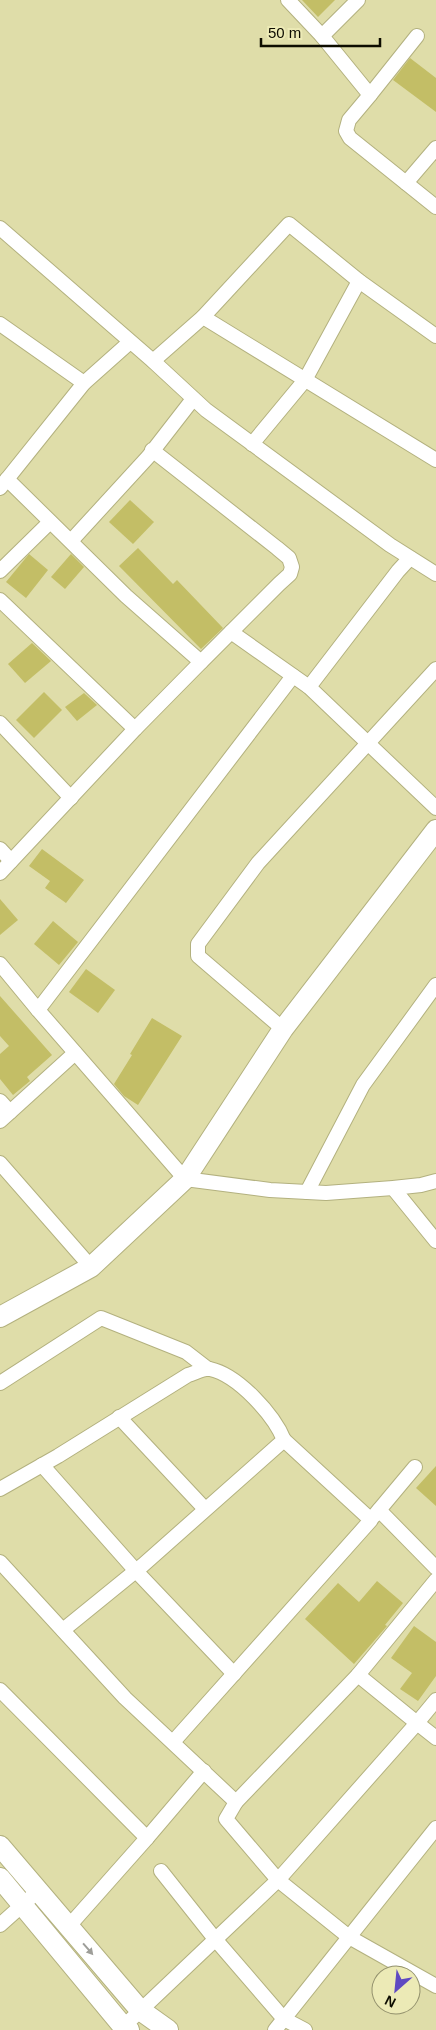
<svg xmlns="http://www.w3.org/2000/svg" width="436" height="2030" viewBox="0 0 436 2030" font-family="Helvetica,sans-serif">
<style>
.building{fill:#c3be66}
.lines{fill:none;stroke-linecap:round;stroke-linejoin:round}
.street-casing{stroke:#b3b17f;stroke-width:16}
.secondary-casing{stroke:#b3b17f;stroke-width:22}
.street{stroke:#fff;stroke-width:14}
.secondary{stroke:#fff;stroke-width:20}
.oneway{fill:#9e9e99}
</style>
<rect width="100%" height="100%" fill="#dfdda9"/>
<!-- building -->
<g class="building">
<path d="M 302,0 L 335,0 L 318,17 Z"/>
<path d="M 410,58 L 436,78 L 436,112 L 393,80 Z"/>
<path d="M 130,500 L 154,522 L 133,544 L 109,522 Z"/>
<path d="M 138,548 L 173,584 L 177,580 L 223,628 L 201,649 L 119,566 Z"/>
<path d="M 29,554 L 48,570 L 26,598 L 6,582 Z"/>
<path d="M 71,554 L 84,567 L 65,589 L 51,577 Z"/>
<path d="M 32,643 L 51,661 L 25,683 L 8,664 Z"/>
<path d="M 44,692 L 62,710 L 34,738 L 16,720 Z"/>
<path d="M 84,693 L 97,705 L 77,721 L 65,707 Z"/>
<path d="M 42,849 L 84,880 L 66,903 L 45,888 L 50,881 L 29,866 Z"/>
<path d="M 0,899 L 18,920 L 0,935 Z"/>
<path d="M 53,921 L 78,942 L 59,965 L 34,944 Z"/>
<path d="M 86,969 L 115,990 L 98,1013 L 69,992 Z"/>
<path d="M 0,996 L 52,1055 L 27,1077 L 30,1081 L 13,1095 L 0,1079 L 0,1054 L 9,1046 L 0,1036 Z"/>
<path d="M 152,1018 L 182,1036 L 138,1105 L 124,1096 L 114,1084 L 132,1055 L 130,1054 Z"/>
<path d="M 436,1466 L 436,1506 L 416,1488 Z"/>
<path d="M 377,1581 L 403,1603 L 385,1625 L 387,1626 L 354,1664 L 305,1619 L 338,1583 L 359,1602 Z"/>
<path d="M 414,1626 L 436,1642 L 436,1676 L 418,1701 L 400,1689 L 412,1673 L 391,1658 Z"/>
</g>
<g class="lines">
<defs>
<g id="street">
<path d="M 288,0 L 322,36 L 370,95 L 349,120 L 346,131 L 350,138 L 436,207"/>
<path d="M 322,36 L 358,0"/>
<path d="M 370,95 L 417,36"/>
<path d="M 406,183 L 436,148"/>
<path d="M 0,228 L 153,361 L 206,410 L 390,545 L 436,574"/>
<path d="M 203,317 L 289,224 L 359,281 L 436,336"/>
<path d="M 0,324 L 84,383"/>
<path d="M 153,361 L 203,317 L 436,460"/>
<path d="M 252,444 L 305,380 L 359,281"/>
<path d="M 7,479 L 126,596 L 201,662 L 279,584 L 290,574 L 292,567 L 289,558 L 277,548 L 152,450"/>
<path d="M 0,488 L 84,383 L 130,342"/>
<path d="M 71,541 L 148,457 L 193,399"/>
<path d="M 0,571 L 50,522"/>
<path d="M 0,600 L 135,729"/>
<path d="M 231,632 L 309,687 L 436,808"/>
<path d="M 309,687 L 398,571 L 410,558"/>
<path d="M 0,723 L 71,798"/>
<path d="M 0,849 L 11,861"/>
<path d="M 0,873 L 135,729 L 201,662"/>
<path d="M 0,964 L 38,1010 L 185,1179 L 270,1190 L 326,1193 L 393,1188 L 421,1185 L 436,1181"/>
<path d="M 38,1010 L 293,676"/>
<path d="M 283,1029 L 198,956 L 198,944 L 258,863 L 436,669"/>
<path d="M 0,1101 L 10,1112 L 0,1121"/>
<path d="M 10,1112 L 75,1053"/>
<path d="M 0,1163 L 91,1267"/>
<path d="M 393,1188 L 436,1241"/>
<path d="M 307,1192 L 363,1085 L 436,985"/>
<path d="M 0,1383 L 101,1318 L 186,1352 L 208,1369"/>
<path d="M 119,1417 L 205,1509"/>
<path d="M 42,1465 L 136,1571 L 234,1674"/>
<path d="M 0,1489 L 58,1456 L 188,1375 C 195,1373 204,1368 210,1369 C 238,1375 274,1415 284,1440 L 143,1565 L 63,1630"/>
<path d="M 379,1510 L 436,1568"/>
<path d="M 374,1516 L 415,1467"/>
<path d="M 0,1562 L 125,1698 L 236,1802 L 226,1819 L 278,1880 L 349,1937 L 436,1986"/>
<path d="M 358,1675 L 417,1723 L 436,1700"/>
<path d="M 0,1690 L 147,1838 L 204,1771"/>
<path d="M 173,1742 L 371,1520 L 284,1440"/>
<path d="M 236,1802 L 358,1675 L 436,1580"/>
<path d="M 161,1871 L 215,1939 L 284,2019 L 305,2030"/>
<path d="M 0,1925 L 38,1891"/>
<path d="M 69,1926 L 147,1838"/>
<path d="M 124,2026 L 278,1880 L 417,1723 L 436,1738"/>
<path d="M 275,2030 L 436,1828"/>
</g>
<g id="secondary">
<path d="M 0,1317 L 91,1267 L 185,1179 L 283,1029 L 436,830"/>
<path d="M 0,1846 L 140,2010 L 168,2030"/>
<path d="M 0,1878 L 121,2024 L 129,2030"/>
</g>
</defs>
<!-- street casing -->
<use href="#street" class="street-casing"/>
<!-- secondary casing -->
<use href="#secondary" class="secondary-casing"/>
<!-- street -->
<use href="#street" class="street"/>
<!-- secondary -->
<use href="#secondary" class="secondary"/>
</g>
<!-- one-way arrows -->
<defs><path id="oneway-solid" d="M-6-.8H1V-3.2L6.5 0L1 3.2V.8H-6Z" transform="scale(1.25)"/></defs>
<use class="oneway" href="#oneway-solid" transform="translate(88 1949) rotate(49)"/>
<!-- north arrow -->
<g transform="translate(396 1990) rotate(207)"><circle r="24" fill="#eceab6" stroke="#93916d"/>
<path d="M0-4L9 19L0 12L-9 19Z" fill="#5f49c2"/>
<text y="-8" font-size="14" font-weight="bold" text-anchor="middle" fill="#0d0c00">N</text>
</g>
<!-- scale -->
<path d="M261 38v8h119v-8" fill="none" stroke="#0d0c00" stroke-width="2.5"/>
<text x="268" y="38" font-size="15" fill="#0d0c00" stroke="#eceab6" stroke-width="4" paint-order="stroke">50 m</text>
</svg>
